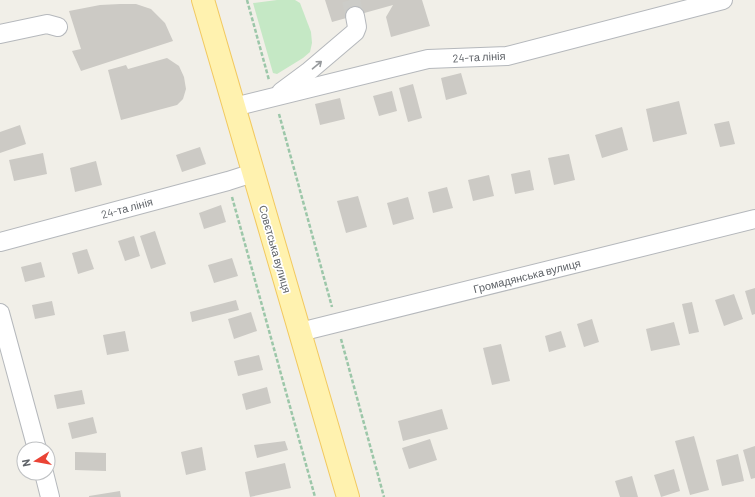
<svg xmlns="http://www.w3.org/2000/svg" width="755" height="497" viewBox="0 0 755 497" font-family="Barlow,sans-serif">
<style>
.green{fill:#c5e8c5}
.building{fill:#cccac5}
.lines{fill:none;stroke-linecap:round;stroke-linejoin:round}
.minor-tunnel{stroke:#ccccc8;stroke-width:18;stroke-dasharray:18 9;stroke-linecap:butt}
.minor-casing{stroke:#b5b8bc;stroke-width:20}
.major-casing{stroke:#f2c960;stroke-width:24}
.path{stroke:#9cc7a9;stroke-width:2.5;stroke-dasharray:4 2;stroke-linecap:butt}
.minor{stroke:#fff;stroke-width:18}
.major{stroke:#fff2af;stroke-width:22}
.oneway{stroke:#979a9d}
.labels{text-anchor:middle;stroke-width:3.5;stroke-linejoin:round;paint-order:stroke}
.street-label{font-size:11px;fill:#5f6368;stroke:#fff}
</style>
<rect width="100%" height="100%" fill="#f1efe8"/>
<!-- green -->
<path class="green" d="M 277,0 L 295,0 L 300,3 L 311,32 L 312,43 L 310,52 L 303,58 L 277,74 L 273,73 L 253,3 Z"/>
<!-- building -->
<g class="building">
<path d="M 325,0 L 422,0 L 430,26 L 391,37 L 386,17 L 393,5 L 332,22 Z"/>
<path d="M 120,4 L 136,4 L 151,9 L 165,23 L 173,41 L 81,71 L 72,51 L 81,49 L 69,11 L 100,5 Z"/>
<path d="M 167,58 L 179,66 L 184,77 L 186,89 L 183,99 L 177,105 L 121,120 L 108,70 L 126,65 L 128,69 Z"/>
<path d="M 461,73 L 467,94 L 446,100 L 441,78 Z"/>
<path d="M 413,84 L 422,118 L 408,122 L 399,88 Z"/>
<path d="M 392,91 L 397,111 L 379,116 L 373,96 Z"/>
<path d="M 340,98 L 345,119 L 320,125 L 315,104 Z"/>
<path d="M 679,101 L 687,134 L 653,142 L 646,109 Z"/>
<path d="M 729,121 L 735,144 L 720,147 L 714,124 Z"/>
<path d="M 20,125 L 26,144 L 0,153 L 0,132 Z"/>
<path d="M 622,127 L 628,150 L 602,158 L 595,135 Z"/>
<path d="M 200,147 L 206,164 L 182,172 L 176,155 Z"/>
<path d="M 43,153 L 47,174 L 14,181 L 9,160 Z"/>
<path d="M 569,154 L 575,180 L 554,185 L 548,158 Z"/>
<path d="M 96,161 L 102,185 L 75,192 L 70,168 Z"/>
<path d="M 530,170 L 534,190 L 515,194 L 511,174 Z"/>
<path d="M 489,175 L 494,196 L 473,201 L 468,180 Z"/>
<path d="M 447,187 L 453,208 L 433,213 L 428,192 Z"/>
<path d="M 358,196 L 367,227 L 346,233 L 337,201 Z"/>
<path d="M 408,197 L 414,219 L 393,225 L 387,203 Z"/>
<path d="M 221,205 L 226,222 L 204,229 L 199,213 Z"/>
<path d="M 155,231 L 166,264 L 151,269 L 140,236 Z"/>
<path d="M 134,236 L 140,256 L 125,261 L 118,241 Z"/>
<path d="M 87,249 L 94,269 L 78,274 L 72,253 Z"/>
<path d="M 232,258 L 238,276 L 214,283 L 208,265 Z"/>
<path d="M 41,262 L 45,277 L 25,282 L 21,267 Z"/>
<path d="M 755,288 L 755,314 L 752,315 L 745,291 Z"/>
<path d="M 734,294 L 743,319 L 724,326 L 715,300 Z"/>
<path d="M 236,300 L 239,310 L 192,322 L 190,312 Z"/>
<path d="M 52,301 L 55,315 L 35,319 L 32,305 Z"/>
<path d="M 692,302 L 699,332 L 689,334 L 682,304 Z"/>
<path d="M 251,312 L 257,331 L 234,339 L 228,319 Z"/>
<path d="M 592,319 L 599,342 L 584,347 L 577,324 Z"/>
<path d="M 674,322 L 680,345 L 651,351 L 646,329 Z"/>
<path d="M 125,331 L 129,351 L 107,355 L 103,335 Z"/>
<path d="M 561,331 L 566,347 L 549,352 L 545,336 Z"/>
<path d="M 501,344 L 510,381 L 492,385 L 483,348 Z"/>
<path d="M 259,355 L 263,370 L 238,376 L 234,361 Z"/>
<path d="M 267,387 L 271,403 L 246,410 L 242,394 Z"/>
<path d="M 82,390 L 85,404 L 57,409 L 54,395 Z"/>
<path d="M 442,409 L 448,429 L 403,441 L 398,421 Z"/>
<path d="M 93,417 L 97,433 L 72,439 L 68,423 Z"/>
<path d="M 694,436 L 709,490 L 690,495 L 675,441 Z"/>
<path d="M 430,439 L 437,460 L 409,469 L 402,448 Z"/>
<path d="M 285,441 L 288,450 L 257,458 L 254,445 Z"/>
<path d="M 755,446 L 755,478 L 751,479 L 743,450 Z"/>
<path d="M 202,447 L 206,470 L 186,475 L 181,452 Z"/>
<path d="M 75,452 L 106,453 L 106,471 L 75,470 Z"/>
<path d="M 738,454 L 744,481 L 722,486 L 716,460 Z"/>
<path d="M 285,463 L 291,488 L 250,497 L 245,472 Z"/>
<path d="M 674,469 L 680,491 L 661,497 L 654,475 Z"/>
<path d="M 632,476 L 638,497 L 620,497 L 615,481 Z"/>
<path d="M 120,491 L 121,497 L 89,497 L 89,496 Z"/>
</g>
<g class="lines">
<!-- minor-tunnel -->
<path class="minor-tunnel" d="M 351,0 L 355,16"/>
<defs>
<g id="minor">
<path d="M 0,34 L 47,24 L 58,27"/>
<path d="M 281,92 L 308,72 L 355,32 L 357,27 L 355,16"/>
<path d="M 234,107 L 428,59 L 507,56 L 723,0"/>
<path d="M 0,242 L 228,181 L 253,173"/>
<path d="M 0,313 L 37,449"/>
<path d="M 300,332 L 755,219"/>
<path d="M 44,473 L 50,497"/>
</g>
<path id="major" d="M 203,0 L 348,497"/>
</defs>
<!-- minor casing -->
<use href="#minor" class="minor-casing"/>
<!-- major casing -->
<use href="#major" class="major-casing"/>
<!-- path -->
<g class="path">
<path d="M 247,0 L 269,80"/>
<path d="M 279,114 L 332,307"/>
<path d="M 232,197 L 315,497"/>
<path d="M 341,339 L 384,497"/>
</g>
<!-- minor -->
<use href="#minor" class="minor"/>
<!-- major -->
<use href="#major" class="major"/>
</g>
<!-- one-way arrows -->
<defs><path id="oneway-shaft" d="M-6 0H5M1.5-3L5.5 0L1.5 3" fill="none" stroke-width="1.6" stroke-linecap="round" stroke-linejoin="round"/></defs>
<use class="oneway" href="#oneway-shaft" transform="translate(317 65) rotate(-40)"/>
<g class="labels">
<!-- street labels -->
<g class="street-label">
<text transform="translate(479 57) rotate(-3)" y="4">24-та лінія</text>
<text transform="translate(127 208) rotate(-15)" y="4">24-та лінія</text>
<text transform="translate(275 249) rotate(74)" y="4">Совєтська вулиця</text>
<text transform="translate(527 276) rotate(-14)" y="4">Громадянська вулиця</text>
</g>
</g>
<!-- north arrow -->
<g transform="translate(36 461) rotate(259)"><circle r="19" fill="#ffffff" stroke="#bfc1c3"/>
<path d="M0-3L7 15L0 10L-7 15Z" fill="#ea4335"/>
<text y="-6" font-size="11" font-weight="bold" text-anchor="middle" fill="#5f6368">N</text>
</g>
</svg>
